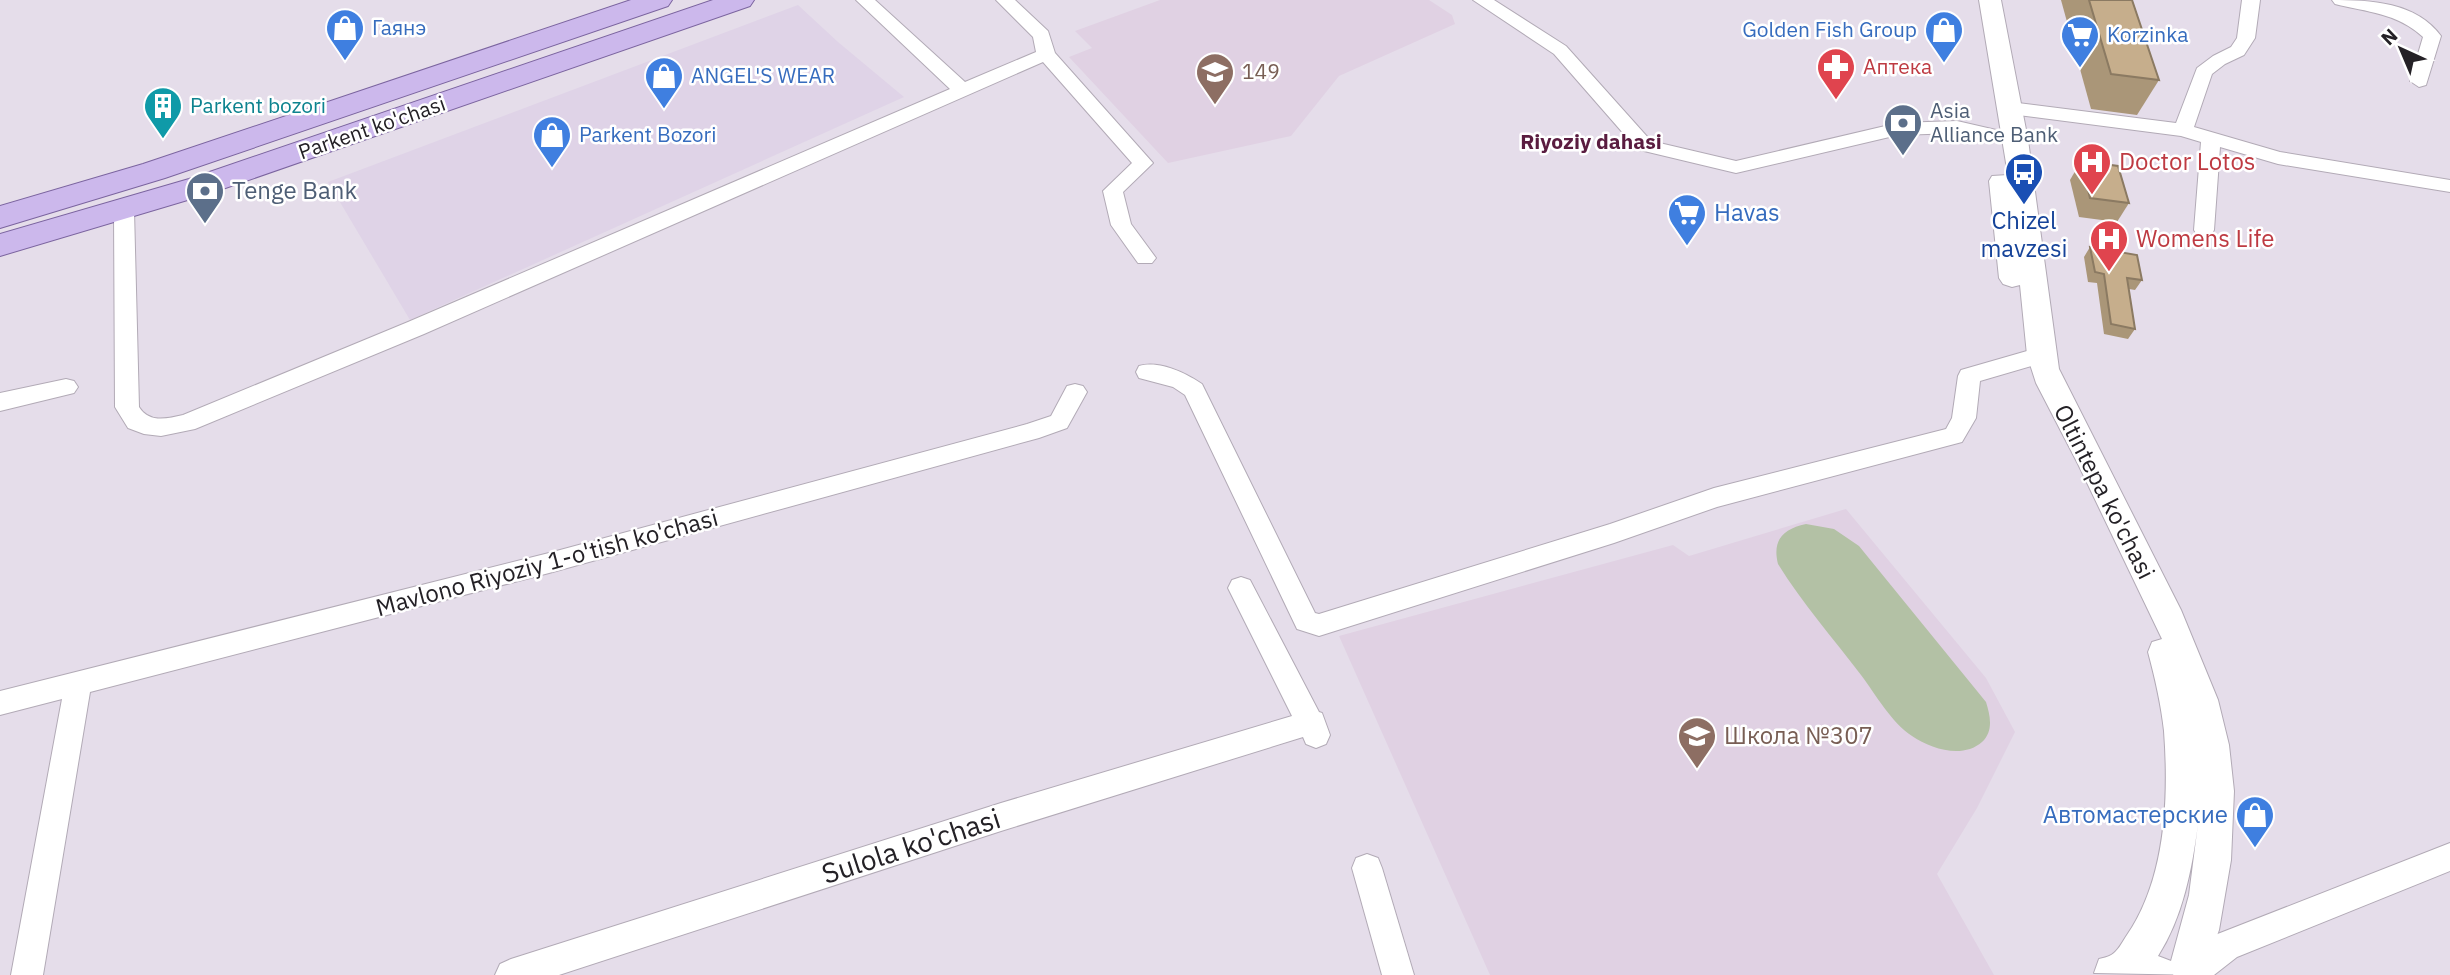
<svg xmlns="http://www.w3.org/2000/svg" width="2450" height="975" viewBox="0 0 2450 975" font-family="'IBM Plex Sans',sans-serif">
<style>
.built{fill:#dfd3e7}
.education{fill:#e0d1e3}
.green{fill:#b3c1a5}
.lines{fill:none;stroke-linecap:round;stroke-linejoin:round}
.minor-casing{stroke:#b2aab6;stroke-width:2}
.tertiary-casing{stroke:#b2aab6;stroke-width:2}
.primary-casing{stroke:#7b649f;stroke-width:2}
.minor{fill:#fff;fill-rule:evenodd}
.tertiary{fill:#fff;fill-rule:evenodd}
.primary{fill:#ccb8ec;fill-rule:evenodd}
.wall{fill:#aa9678}
.building{fill:#c6ae8c;stroke:#8b7a62;stroke-width:2}
.labels{text-anchor:middle;stroke-width:5;stroke-linejoin:round;paint-order:stroke}
.far-shop-label{font-size:21px;fill:#366cbe;stroke:#fff;text-anchor:start}
.far-health-label{font-size:21px;fill:#be3a42;stroke:#fff;text-anchor:start}
.far-education-label{font-size:21px;fill:#785e54;stroke:#fff;text-anchor:start}
.far-culture-label{font-size:21px;fill:#0d838f;stroke:#fff;text-anchor:start}
.far-service-label{font-size:21px;fill:#4e5e75;stroke:#fff;text-anchor:start}
.far-street-label{font-size:21px;fill:#242126;stroke:#fff}
.far-neighbourhood-label{font-size:21px;font-weight:bold;fill:#5a1c40;stroke:#fff}
.health-label{font-size:24px;fill:#be3a42;stroke:#fff;text-anchor:start}
.service-label{font-size:24px;fill:#4e5e75;stroke:#fff;text-anchor:start}
.shop-label{font-size:24px;fill:#366cbe;stroke:#fff;text-anchor:start}
.transit-label{font-size:24px;fill:#164399;stroke:#fff}
.street-label{font-size:24px;fill:#242126;stroke:#fff}
.education-label{font-size:24px;fill:#785e54;stroke:#fff;text-anchor:start}
.near-street-label{font-size:28px;fill:#242126;stroke:#fff}
</style>
<rect width="100%" height="100%" fill="#e5ddea"/>
<!-- built -->
<path class="built" d="M 798,5 L 838,42 L 904,97 L 410,320 L 328,182 Z"/>
<!-- education -->
<g class="education">
<path d="M 1160,0 L 1429,0 L 1452,15 L 1455,24 L 1339,76 L 1291,136 L 1168,163 L 1069,57 L 1092,48 L 1075,31 Z"/>
<path d="M 1846,509 L 1986,678 L 2015,732 L 1977,808 L 1937,874 L 1994,975 L 1490,975 L 1339,636 L 1673,545 L 1689,556 Z"/>
</g>
<!-- green -->
<path class="green" d="M 1806,524 L 1834,529 L 1859,546 L 1986,702 C 1990,715 1994,731 1982,742 C 1963,759 1931,749 1912,736 C 1891,722 1876,695 1861,675 C 1833,638 1802,603 1778,564 C 1772,540 1783,529 1806,524 Z"/>
<g class="lines">
<defs>
<g id="minor">
<path d="M 856,0 L 875,0 L 965,82 L 1036,52 L 1033,37 L 996,0 L 1015,0 L 1048,31 L 1055,53 L 1153,163 L 1123,192 L 1131,224 L 1156,258 L 1152,263 L 1138,263 L 1111,225 L 1103,191 L 1132,163 L 1043,62 L 424,334 L 195,429 L 161,436 L 144,434 L 128,428 L 115,407 L 114,210 L 117,205 L 131,205 L 134,210 L 139,407 C 149,423 166,419 183,415 L 408,322 L 950,89 Z"/>
<path d="M 1473,0 L 1494,0 L 1566,46 L 1651,141 L 1736,161 L 1898,123 L 1957,121 L 2005,132 L 2008,136 L 2005,140 L 1998,142 L 1957,133 L 1898,135 L 1736,173 L 1644,151 L 1637,149 L 1554,54 Z"/>
<path d="M 2242,0 L 2260,0 L 2255,38 L 2244,55 L 2225,64 L 2212,74 L 2194,127 L 2280,152 L 2450,180 L 2450,192 L 2278,164 L 2220,147 L 2214,230 L 2211,235 L 2197,235 L 2194,230 L 2201,142 L 2181,136 L 2010,114 L 2001,108 L 2010,102 L 2176,123 L 2197,68 L 2213,56 L 2231,47 L 2237,38 Z"/>
<path d="M 2332,0 C 2371,0 2416,2 2441,36 L 2426,85 L 2419,87 L 2410,81 L 2423,37 C 2397,13 2367,12 2335,4 Z"/>
<path d="M 2027,351 L 2035,353 L 2038,359 L 2035,365 L 1980,381 L 1976,418 L 1962,442 L 1717,507 L 1614,543 L 1319,636 L 1297,629 L 1185,395 L 1173,387 L 1139,378 L 1136,372 L 1139,366 C 1159,360 1186,373 1202,384 L 1315,613 L 1319,614 L 1610,524 L 1714,488 L 1946,429 L 1952,418 L 1958,376 L 1961,370 Z"/>
<path d="M 66,379 L 74,381 L 78,387 L 74,393 L 0,411 L 0,393 Z"/>
<path d="M 1075,384 L 1083,386 L 1087,392 L 1067,428 L 1039,438 L 549,573 L 90,692 L 43,975 L 11,975 L 62,699 L 0,715 L 0,691 L 549,553 L 1027,424 L 1051,416 L 1067,386 Z"/>
<path d="M 1241,577 L 1250,580 L 1319,712 L 1322,713 L 1330,735 L 1326,744 L 1316,748 L 1306,744 L 1303,737 L 1001,831 L 559,975 L 495,975 L 500,964 L 511,959 L 1001,803 L 1292,716 L 1228,588 L 1232,580 Z"/>
<path d="M 2450,843 L 2450,871 L 2237,957 L 2214,975 L 2173,975 L 2178,964 L 2215,935 Z"/>
<path d="M 1367,854 L 1378,858 L 1382,868 L 1414,975 L 1382,975 L 1352,868 L 1356,858 Z"/>
</g>
<path id="tertiary" d="M 1979,0 L 2001,0 L 2028,140 L 2059,369 L 2181,610 L 2218,700 L 2229,745 L 2234,791 L 2231,860 L 2219,930 L 2203,975 L 2094,973 L 2099,959 C 2104,958 2111,956 2114,953 C 2119,949 2123,941 2127,935 C 2166,878 2169,798 2164,731 C 2161,704 2155,678 2148,652 L 2152,642 L 2162,639 L 2078,464 L 2036,383 L 2027,355 L 2020,285 L 2012,287 L 2003,284 L 1999,278 L 1989,181 L 1992,176 L 2008,175 ZM 2198,824 L 2189,895 L 2171,961 L 2158,956 C 2183,917 2192,869 2198,824 Z"/>
<g id="primary">
<path d="M 631,0 L 672,0 L 668,6 L 165,178 L 0,228 L 0,206 L 143,164 Z"/>
<path d="M 713,0 L 754,0 L 750,6 L 211,193 L 0,256 L 0,234 L 189,179 Z"/>
</g>
</defs>
<!-- minor casing -->
<use href="#minor" class="minor-casing"/>
<!-- tertiary casing -->
<use href="#tertiary" class="tertiary-casing"/>
<!-- primary casing -->
<use href="#primary" class="primary-casing"/>
<!-- minor -->
<use href="#minor" class="minor"/>
<!-- tertiary -->
<use href="#tertiary" class="tertiary"/>
<!-- primary -->
<use href="#primary" class="primary"/>
</g>
<!-- wall -->
<g class="wall">
<path d="M 2061,0 L 2132,0 L 2159,80 L 2137,115 L 2091,109 Z"/>
<path d="M 2081,161 L 2129,203 L 2117,222 L 2079,217 L 2070,180 Z"/>
<path d="M 2090,247 L 2142,280 L 2135,290 L 2129,289 L 2135,329 L 2128,339 L 2104,334 L 2097,283 L 2088,282 L 2084,257 Z"/>
</g>
<!-- building -->
<g class="building">
<path d="M 2089,0 L 2132,0 L 2159,80 L 2111,74 Z"/>
<path d="M 2081,161 L 2118,166 L 2129,203 L 2090,198 Z"/>
<path d="M 2090,247 L 2137,255 L 2142,280 L 2127,278 L 2135,329 L 2111,324 L 2104,274 L 2095,272 Z"/>
</g>
<!-- icons -->
<defs>
<symbol id="shop-pin" viewBox="-11 -11 22 30"><path d="M0 17L-7.5 6A9.5 9.5 0 1 1 7.5 6Z" fill="#3f7fe0" stroke="#fff"/><path d="M-5-2.5h2.3a2.7 3.5 0 0 1 5.4 0H5L5.5 6h-11ZM-1.5-2.5h3a1.5 2.3 0 0 0-3 0Z" fill="#fff"/></symbol>
<symbol id="supermarket-pin" viewBox="-11 -11 22 30"><path d="M0 17L-7.5 6A9.5 9.5 0 1 1 7.5 6Z" fill="#3f7fe0" stroke="#fff"/><path d="M-6-5.5h2.5l.6 2H6L4.5 2H-2.5L-4.4-4H-6ZM-1.5 3.2a1.3 1.3 0 1 0 .1 0ZM3 3.2a1.3 1.3 0 1 0 .1 0Z" fill="#fff"/></symbol>
<symbol id="pharmacy-pin" viewBox="-11 -11 22 30"><path d="M0 17L-7.5 6A9.5 9.5 0 1 1 7.5 6Z" fill="#e0444e" stroke="#fff"/><path d="M-2-6h4v4h4v4h-4v4h-4v-4h-4v-4h4Z" fill="#fff"/></symbol>
<symbol id="school-pin" viewBox="-11 -11 22 30"><path d="M0 17L-7.5 6A9.5 9.5 0 1 1 7.5 6Z" fill="#8d6e63" stroke="#fff"/><path d="M0-5L7-2L0 1L-7-2ZM-4 1L0 2.5L4 1V4Q0 6-4 4Z" fill="#fff"/></symbol>
<symbol id="building-pin" viewBox="-11 -11 22 30"><path d="M0 17L-7.5 6A9.5 9.5 0 1 1 7.5 6Z" fill="#0f9aa8" stroke="#fff"/><path d="M-4-6H4V6H1V3H-1V6H-4ZM-2.5-4.3h1.7v1.8h-1.7ZM.8-4.3h1.7v1.8H.8ZM-2.5-1h1.7V.8h-1.7ZM.8-1h1.7V.8H.8Z" fill="#fff"/></symbol>
<symbol id="bank-pin" viewBox="-11 -11 22 30"><path d="M0 17L-7.5 6A9.5 9.5 0 1 1 7.5 6Z" fill="#5c6f8a" stroke="#fff"/><path d="M-6-4H6V4H-6ZM0-2.3a2.3 2.3 0 1 0 0 4.6a2.3 2.3 0 1 0 0-4.6Z" fill="#fff"/></symbol>
<symbol id="hospital-pin" viewBox="-11 -11 22 30"><path d="M0 17L-7.5 6A9.5 9.5 0 1 1 7.5 6Z" fill="#e0444e" stroke="#fff"/><path d="M-5-5h3v3.5h4V-5h3V5h-3V1.5h-4V5h-3Z" fill="#fff"/></symbol>
<symbol id="bus-pin" viewBox="-11 -11 22 30"><path d="M0 17L-7.5 6A9.5 9.5 0 1 1 7.5 6Z" fill="#1a4fb4" stroke="#fff"/><path d="M-5-6H5V4H4V6H2V4H-2V6H-4V4H-5ZM-3.5-4V0h7V-4ZM-3.5 1.2v1.5H-2V1.2ZM2 1.2v1.5H3.5V1.2Z" fill="#fff"/></symbol>
</defs>
<g fill-rule="evenodd">
<use href="#shop-pin" x="323" y="6" width="44" height="60"/>
<use href="#shop-pin" x="1922" y="8" width="44" height="60"/>
<use href="#supermarket-pin" x="2058" y="13" width="44" height="60"/>
<use href="#pharmacy-pin" x="1814" y="45" width="44" height="60"/>
<use href="#school-pin" x="1193" y="50" width="44" height="60"/>
<use href="#shop-pin" x="642" y="54" width="44" height="60"/>
<use href="#building-pin" x="141" y="84" width="44" height="60"/>
<use href="#bank-pin" x="1881" y="101" width="44" height="60"/>
<use href="#shop-pin" x="530" y="113" width="44" height="60"/>
<use href="#hospital-pin" x="2070" y="140" width="44" height="60"/>
<use href="#bus-pin" x="2002" y="150" width="44" height="60"/>
<use href="#bank-pin" x="183" y="169" width="44" height="60"/>
<use href="#supermarket-pin" x="1665" y="191" width="44" height="60"/>
<use href="#hospital-pin" x="2087" y="217" width="44" height="60"/>
<use href="#school-pin" x="1675" y="714" width="44" height="60"/>
<use href="#shop-pin" x="2233" y="793" width="44" height="60"/>
</g>
<g class="labels">
<!-- far-shop labels -->
<g class="far-shop-label">
<text x="372" y="35">Гаянэ</text>
<text x="1917" y="37" text-anchor="end">Golden Fish Group</text>
<text x="2107" y="42">Korzinka</text>
<text x="691" y="83">ANGEL'S WEAR</text>
<text x="579" y="142">Parkent Bozori</text>
</g>
<!-- far-health labels -->
<g class="far-health-label">
<text x="1863" y="74">Аптека</text>
</g>
<!-- far-education labels -->
<g class="far-education-label">
<text x="1242" y="79">149</text>
</g>
<!-- far-culture labels -->
<g class="far-culture-label">
<text x="190" y="113">Parkent bozori</text>
</g>
<!-- far-service labels -->
<g class="far-service-label">
<text x="1930" y="118">Asia<tspan x="1930" dy="24">Alliance Bank</tspan></text>
</g>
<!-- far-street labels -->
<g class="far-street-label">
<text transform="translate(372 128) rotate(-19)" y="7">Parkent ko'chasi</text>
</g>
<!-- far-neighbourhood labels -->
<g class="far-neighbourhood-label">
<text x="1591" y="149">Riyoziy dahasi</text>
</g>
<!-- health labels -->
<g class="health-label">
<text x="2119" y="170">Doctor Lotos</text>
<text x="2136" y="247">Womens Life</text>
</g>
<!-- service labels -->
<g class="service-label">
<text x="232" y="199">Tenge Bank</text>
</g>
<!-- shop labels -->
<g class="shop-label">
<text x="1714" y="221">Havas</text>
<text x="2228" y="823" text-anchor="end">Автомастерские</text>
</g>
<!-- transit labels -->
<g class="transit-label">
<text x="2024" y="229">Chizel<tspan x="2024" dy="28">mavzesi</tspan></text>
</g>
<!-- street labels -->
<g class="street-label">
<text transform="translate(2104 492) rotate(63)" y="8">Oltintepa ko'chasi</text>
<text transform="translate(547 563) rotate(-15)" y="8">Mavlono Riyoziy 1-o'tish ko'chasi</text>
</g>
<!-- education labels -->
<g class="education-label">
<text x="1724" y="744">Школа №307</text>
</g>
<!-- near-street labels -->
<g class="near-street-label">
<text transform="translate(911 846) rotate(-18)" y="10">Sulola ko'chasi</text>
</g>
</g>
<!-- north arrow -->
<g transform="translate(2401 49) rotate(316)" stroke="#ffffff" stroke-width="5" paint-order="stroke">
<path d="M0-5L12 26L0 18L-12 26Z" fill="#242126"/>
<text y="-10" font-size="19" font-weight="bold" text-anchor="middle" fill="#242126">N</text>
</g>
</svg>
